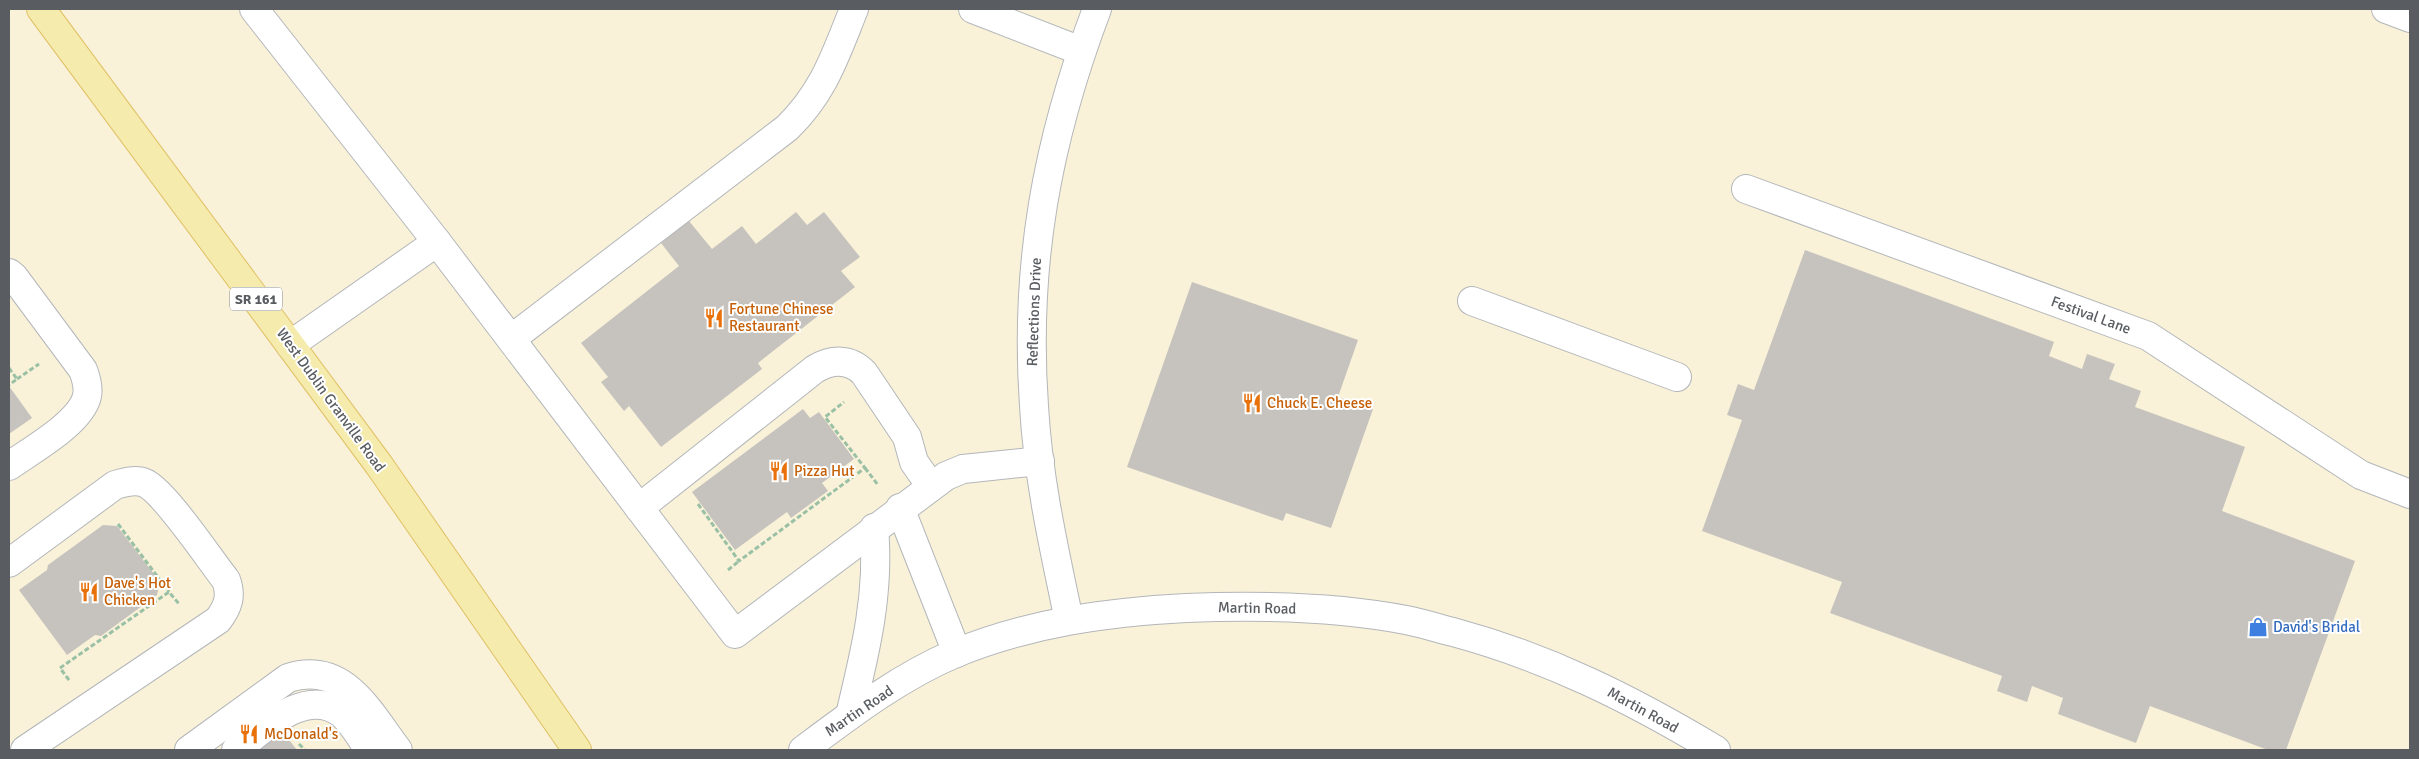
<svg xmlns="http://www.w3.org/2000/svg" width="2419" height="759" viewBox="0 0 2419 759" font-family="Signika,sans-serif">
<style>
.commercial{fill:#f9f2d8}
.building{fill:#c6c3be}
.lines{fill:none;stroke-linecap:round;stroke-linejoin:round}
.minor-casing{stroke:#b3b6ba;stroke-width:30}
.major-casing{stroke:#e0c064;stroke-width:30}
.path{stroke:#9ac0a6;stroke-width:3;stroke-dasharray:5 2.5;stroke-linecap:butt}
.minor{stroke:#fff;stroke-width:28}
.major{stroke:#f5ebac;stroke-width:28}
.labels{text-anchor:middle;stroke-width:4;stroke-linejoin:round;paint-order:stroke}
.shield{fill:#fff;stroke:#8b8d90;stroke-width:1}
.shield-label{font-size:14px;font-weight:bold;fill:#595c60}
.food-label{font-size:15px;fill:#c56008;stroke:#fff;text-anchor:start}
.street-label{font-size:15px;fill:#595c60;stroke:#fff}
.shop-label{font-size:15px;fill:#366cbe;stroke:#fff;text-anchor:start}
</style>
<rect width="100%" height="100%" fill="#ebe9e1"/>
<!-- commercial -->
<rect class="commercial" x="9" y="9" width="2401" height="741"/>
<!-- building -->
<g class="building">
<path d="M 796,212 L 807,225 L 824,212 L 860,257 L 841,271 L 855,287 L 758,363 L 762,369 L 661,447 L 629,406 L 624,411 L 601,382 L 608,377 L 581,343 L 679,266 L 661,243 L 689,221 L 712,249 L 742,226 L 756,244 Z"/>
<path d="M 1805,250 L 2054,342 L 2049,356 L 2082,369 L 2087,354 L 2115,364 L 2109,379 L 2141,391 L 2135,407 L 2245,447 L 2222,511 L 2355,561 L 2286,750 L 2268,750 L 2150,706 L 2136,743 L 2058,714 L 2063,698 L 2032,686 L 2027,702 L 1997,691 L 2002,676 L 1830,613 L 1842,582 L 1702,531 L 1742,420 L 1727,415 L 1738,384 L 1754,390 Z"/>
<path d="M 1192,282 L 1358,340 L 1338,397 L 1373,409 L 1331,528 L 1286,513 L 1283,521 L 1127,467 Z"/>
<path d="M 9,386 L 32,418 L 9,434 Z"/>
<path d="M 803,409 L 810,418 L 819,412 L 854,459 L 822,483 L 828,491 L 791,518 L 787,512 L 735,550 L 692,492 Z"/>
<path d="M 103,525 L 117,526 L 160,582 L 157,595 L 101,636 L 95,635 L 67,655 L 19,590 L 47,570 L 48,565 Z"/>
<path d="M 282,731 L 297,750 L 241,750 L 229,736 Z"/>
</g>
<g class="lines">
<defs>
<g id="minor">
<path d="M 254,9 L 437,242 L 735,634 L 946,476 L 963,469 L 1040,461"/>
<path d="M 973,9 L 1081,51"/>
<path d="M 2386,9 L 2410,18"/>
<path d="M 1746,189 L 2148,336 L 2361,475 L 2410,494"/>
<path d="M 9,273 L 14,277 L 83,370 C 86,378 89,387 87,396 C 81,423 30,451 9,466"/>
<path d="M 1472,301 L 1677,377"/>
<path d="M 511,339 L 787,128 C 824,92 835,56 854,9"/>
<path d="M 290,345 L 437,242"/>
<path d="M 639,508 L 815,369 C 832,359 850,358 864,373 L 907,437 L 914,462 L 930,485"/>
<path d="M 900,508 L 957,653"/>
<path d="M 9,563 L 115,485 C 125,482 136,479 145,483 C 165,492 210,560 226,580 C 232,596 228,607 218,620 L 25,750"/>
<path d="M 1069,620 C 1054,549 1038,478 1034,406 C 1024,265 1047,141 1097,9"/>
<path d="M 850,715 C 865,653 880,593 874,528"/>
<path d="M 189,750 L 288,678 C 344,660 369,712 398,750"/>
<path d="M 236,750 C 263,730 305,686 341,713 C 353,723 361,738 369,750"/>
<path d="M 803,750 C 851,714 901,676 956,653 C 1029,623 1108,612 1186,608 C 1259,605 1333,606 1406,620 C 1422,623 1437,628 1453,632 C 1549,658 1631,699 1716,750"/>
</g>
<path id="major" d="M 41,9 L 379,465 L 577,750"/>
</defs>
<!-- minor casing -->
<use href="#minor" class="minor-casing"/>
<!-- major casing -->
<use href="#major" class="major-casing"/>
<!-- path -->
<g class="path">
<path d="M 9,368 L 17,379 L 9,385"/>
<path d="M 17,379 L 39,364"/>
<path d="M 865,468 L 878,485"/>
<path d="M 698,504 L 739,561 L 865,468 L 825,417 L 844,402"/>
<path d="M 118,524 L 169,592"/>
<path d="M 728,570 L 739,561"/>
<path d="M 69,680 L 60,668 L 169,592 L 180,605"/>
<path d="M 299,744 L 305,750"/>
</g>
<!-- minor -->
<use href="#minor" class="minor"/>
<!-- major -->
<use href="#major" class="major"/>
</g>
<!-- icons -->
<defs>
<symbol id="restaurant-bare" viewBox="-9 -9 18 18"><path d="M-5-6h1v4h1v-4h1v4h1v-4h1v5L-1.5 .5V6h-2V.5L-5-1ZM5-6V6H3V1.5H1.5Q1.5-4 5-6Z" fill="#e8710a" stroke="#fff" stroke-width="2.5" paint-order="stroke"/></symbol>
<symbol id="shop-bare" viewBox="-9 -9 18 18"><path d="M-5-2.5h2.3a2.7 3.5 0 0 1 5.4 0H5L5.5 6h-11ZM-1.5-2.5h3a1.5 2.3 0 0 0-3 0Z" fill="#3f7fe0" stroke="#fff" stroke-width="2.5" paint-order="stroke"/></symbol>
</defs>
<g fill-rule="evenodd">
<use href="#restaurant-bare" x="700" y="304" width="28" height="28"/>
<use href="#restaurant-bare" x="1238" y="389" width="28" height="28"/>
<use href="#restaurant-bare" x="765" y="457" width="28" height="28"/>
<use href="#restaurant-bare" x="75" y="578" width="28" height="28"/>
<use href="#shop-bare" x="2244" y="613" width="28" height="28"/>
<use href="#restaurant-bare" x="235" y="720" width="28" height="28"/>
</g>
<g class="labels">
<!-- shield labels -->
<rect class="shield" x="230" y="287.5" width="52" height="23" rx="4"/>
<g class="shield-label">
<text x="256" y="304">SR 161</text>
</g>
<!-- food labels -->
<g class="food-label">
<text x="729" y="314">Fortune Chinese<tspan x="729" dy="17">Restaurant</tspan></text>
<text x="1267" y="408">Chuck E. Cheese</text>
<text x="794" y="476">Pizza Hut</text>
<text x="104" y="588">Dave's Hot<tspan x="104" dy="17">Chicken</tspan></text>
<text x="264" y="739">McDonald's</text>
</g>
<!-- street labels -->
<g class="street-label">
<text transform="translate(1034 312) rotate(-88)" y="5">Reflections Drive</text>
<text transform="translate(2091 315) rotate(20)" y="5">Festival Lane</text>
<text transform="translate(331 400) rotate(54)" y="5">West Dublin Granville Road</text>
<text transform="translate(1257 608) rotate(1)" y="5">Martin Road</text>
<text transform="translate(1643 710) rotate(29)" y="5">Martin Road</text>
<text transform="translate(859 711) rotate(-34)" y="5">Martin Road</text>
</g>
<!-- shop labels -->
<g class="shop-label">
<text x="2273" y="632">David's Bridal</text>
</g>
</g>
<!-- border -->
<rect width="2419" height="759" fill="none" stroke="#595c60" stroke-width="20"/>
</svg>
